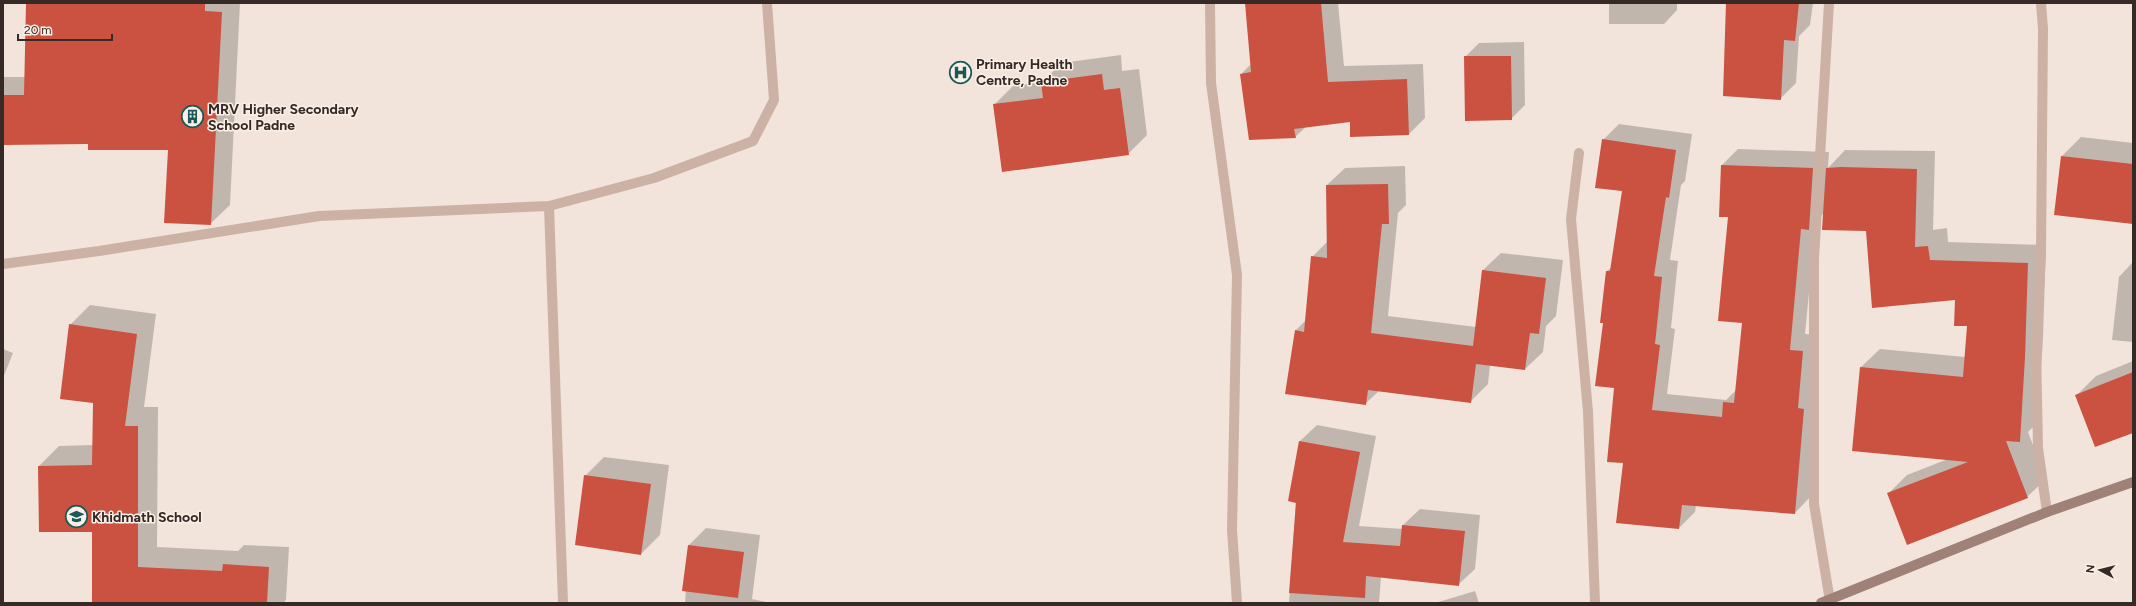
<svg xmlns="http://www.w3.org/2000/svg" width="2136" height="606" viewBox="0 0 2136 606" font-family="Figtree,sans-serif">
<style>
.shadow{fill:#0003}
.building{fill:#cb5140}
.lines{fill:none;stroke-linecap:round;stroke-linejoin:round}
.minor{stroke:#cbb2a5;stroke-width:10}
.secondary{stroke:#9f8177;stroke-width:10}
.labels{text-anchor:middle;stroke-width:3;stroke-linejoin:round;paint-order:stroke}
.poi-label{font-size:14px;font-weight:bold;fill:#362a27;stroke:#faefe6;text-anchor:start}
</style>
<rect width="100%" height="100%" fill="#f2e4da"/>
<!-- shadow -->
<g class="shadow">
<path d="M 27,3 L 240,3 L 230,205 L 210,224 L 169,149 L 89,143 L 3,144 L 3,77 L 25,77 Z"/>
<path d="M 1246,3 L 1338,3 L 1344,66 L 1423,64 L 1425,118 L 1409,134 L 1351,120 L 1307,126 L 1295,137 L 1241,74 L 1251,64 Z"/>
<path d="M 1609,3 L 1677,3 L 1677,10 L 1664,24 L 1609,24 Z"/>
<path d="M 1723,3 L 1813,3 L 1810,25 L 1799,36 L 1796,83 L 1780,99 L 1727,3 Z"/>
<path d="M 1524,42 L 1525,105 L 1511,119 L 1465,57 L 1479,43 Z"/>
<path d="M 1121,55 L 1122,71 L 1139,69 L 1147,135 L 1128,154 L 994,105 L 1013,86 L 1043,82 L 1061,63 Z"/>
<path d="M 1619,124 L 1692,134 L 1685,181 L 1681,185 L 1670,260 L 1678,261 L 1671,328 L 1675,329 L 1667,394 L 1726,400 L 1736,390 L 1743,322 L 1722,165 L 1738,149 L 1829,152 L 1828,168 L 1845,150 L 1935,151 L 1933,230 L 1947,228 L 1948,242 L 2046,245 L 2043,338 L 2038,422 L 2028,432 L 2046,479 L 2027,497 L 1888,494 L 1907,475 L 1948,459 L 1861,367 L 1880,349 L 1965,357 L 1968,325 L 1956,299 L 1867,230 L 1824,213 L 1816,221 L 1805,334 L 1819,335 L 1813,392 L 1819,393 L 1811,496 L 1795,513 L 1696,505 L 1695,512 L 1679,528 L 1615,387 L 1604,322 L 1607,271 L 1612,267 L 1624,191 L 1603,140 Z"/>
<path d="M 2081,137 L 2133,143 L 2133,223 L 2062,156 Z"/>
<path d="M 1405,166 L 1406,205 L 1398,213 L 1388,316 L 1476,327 L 1483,270 L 1501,253 L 1563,260 L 1556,316 L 1546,326 L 1543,352 L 1525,369 L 1490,365 L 1488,384 L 1470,402 L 1379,391 L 1365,404 L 1295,331 L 1306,320 L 1312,257 L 1328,241 L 1327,185 L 1345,168 Z"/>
<path d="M 2132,263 L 2133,342 L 2112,340 L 2119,277 Z"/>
<path d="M 90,305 L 156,314 L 144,407 L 158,407 L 157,547 L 238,551 L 244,545 L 289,547 L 286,600 L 283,603 L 93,603 L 93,531 L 40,531 L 39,466 L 59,446 L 93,445 L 94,403 L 70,325 Z"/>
<path d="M 3,349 L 13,353 L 3,378 Z"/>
<path d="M 2133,361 L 2133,432 L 2077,395 L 2096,376 Z"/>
<path d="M 1317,425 L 1376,436 L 1359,526 L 1403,529 L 1403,525 L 1420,509 L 1480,515 L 1475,569 L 1458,585 L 1381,577 L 1379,603 L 1289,603 L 1300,441 Z"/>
<path d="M 604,457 L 669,465 L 660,535 L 641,554 L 585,476 Z"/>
<path d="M 706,528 L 760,535 L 752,599 L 771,603 L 685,603 L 689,545 Z"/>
<path d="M 1475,591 L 1479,603 L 1435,603 Z"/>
</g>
<!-- building -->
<g class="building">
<path d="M 26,3 L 205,3 L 205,11 L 222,12 L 211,225 L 164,223 L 168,150 L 88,150 L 88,144 L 3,145 L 3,95 L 24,95 Z"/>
<path d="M 1245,3 L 1321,3 L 1328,82 L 1407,79 L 1409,135 L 1350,137 L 1350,122 L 1294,129 L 1296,138 L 1249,140 L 1240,74 L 1251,72 Z"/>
<path d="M 1726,3 L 1799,3 L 1795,41 L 1784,40 L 1781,100 L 1723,96 Z"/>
<path d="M 1464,56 L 1511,56 L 1512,120 L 1465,121 Z"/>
<path d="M 1102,74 L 1104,90 L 1120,88 L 1129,155 L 1002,172 L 993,104 L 1043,98 L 1041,82 Z"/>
<path d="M 1602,139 L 1676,150 L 1669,198 L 1666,197 L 1654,276 L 1662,277 L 1655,344 L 1660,345 L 1652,410 L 1722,417 L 1723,402 L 1734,403 L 1742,323 L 1718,321 L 1728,217 L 1719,217 L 1721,165 L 1813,168 L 1809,230 L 1801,229 L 1790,350 L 1803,351 L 1798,408 L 1804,409 L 1795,514 L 1682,505 L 1679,529 L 1616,523 L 1623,463 L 1607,462 L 1614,388 L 1595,386 L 1603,323 L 1600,323 L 1606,271 L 1610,271 L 1622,191 L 1595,188 Z"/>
<path d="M 2061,156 L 2133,164 L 2133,224 L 2054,215 Z"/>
<path d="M 1841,167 L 1917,169 L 1915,247 L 1928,246 L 1930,260 L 2028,263 L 2025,357 L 2020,442 L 2006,441 L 2028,498 L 1907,545 L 1887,493 L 1968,462 L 1852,451 L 1860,367 L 1963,377 L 1967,326 L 1954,326 L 1955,300 L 1872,308 L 1866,231 L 1822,230 L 1826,168 Z"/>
<path d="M 1388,184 L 1389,224 L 1382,224 L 1371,333 L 1473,346 L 1482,270 L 1546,278 L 1539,334 L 1530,333 L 1525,370 L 1476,364 L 1471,403 L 1368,390 L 1366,405 L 1285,394 L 1295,330 L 1304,332 L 1311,256 L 1327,258 L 1326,185 Z"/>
<path d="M 69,324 L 137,334 L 125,426 L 138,426 L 138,567 L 222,571 L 223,564 L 269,567 L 267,603 L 92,603 L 92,532 L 39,532 L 38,466 L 92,465 L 93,403 L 60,399 Z"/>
<path d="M 2133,372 L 2133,433 L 2095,447 L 2075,395 Z"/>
<path d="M 1299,441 L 1360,452 L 1343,542 L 1400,546 L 1402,525 L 1465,531 L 1459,586 L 1366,576 L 1365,598 L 1289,593 L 1296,503 L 1288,501 Z"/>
<path d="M 584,475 L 651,484 L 641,555 L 575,545 Z"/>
<path d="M 688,545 L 744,552 L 738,598 L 682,591 Z"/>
</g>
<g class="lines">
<!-- minor -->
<g class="minor">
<path d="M 1210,3 L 1211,83 L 1237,275 L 1232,530 L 1237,603"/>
<path d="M 1829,3 L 1814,259 L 1814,504 L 1830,601"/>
<path d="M 2041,3 L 2043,29 L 2041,253 L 2036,348 L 2038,448 L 2047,512"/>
<path d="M 1579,153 L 1571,219 L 1588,412 L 1595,603"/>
<path d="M 549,206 L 563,603"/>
<path d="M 3,264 L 99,251 L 319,216 L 549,206 L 654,178 L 753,141 L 774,100 L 767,3"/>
</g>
<!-- secondary -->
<path class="secondary" d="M 1821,603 L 2047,512 L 2133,482"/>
</g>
<!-- icons -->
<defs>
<symbol id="hospital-ring" viewBox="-11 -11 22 22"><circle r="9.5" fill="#faefe6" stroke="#1b5956" stroke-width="1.5"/><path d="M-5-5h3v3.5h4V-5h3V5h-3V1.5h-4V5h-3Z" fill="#1b5956"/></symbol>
<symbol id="building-ring" viewBox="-11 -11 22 22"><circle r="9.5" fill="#faefe6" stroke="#1b5956" stroke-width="1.5"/><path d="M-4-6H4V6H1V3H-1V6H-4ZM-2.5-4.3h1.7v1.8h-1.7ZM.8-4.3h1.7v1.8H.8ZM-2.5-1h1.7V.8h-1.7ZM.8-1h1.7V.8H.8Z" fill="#1b5956"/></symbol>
<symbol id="school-ring" viewBox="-11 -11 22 22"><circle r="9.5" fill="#faefe6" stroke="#1b5956" stroke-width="1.5"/><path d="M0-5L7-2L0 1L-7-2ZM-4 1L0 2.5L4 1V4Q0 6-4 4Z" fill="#1b5956"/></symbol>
</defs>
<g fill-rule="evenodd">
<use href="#hospital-ring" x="948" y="60" width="25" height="25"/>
<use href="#building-ring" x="180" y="104" width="25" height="25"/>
<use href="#school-ring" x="64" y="504" width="25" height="25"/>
</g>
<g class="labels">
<!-- poi labels -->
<g class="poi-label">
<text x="976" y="69">Primary Health<tspan x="976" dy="16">Centre, Padne</tspan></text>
<text x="208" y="114">MRV Higher Secondary<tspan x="208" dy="16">School Padne</tspan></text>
<text x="92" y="522">Khidmath School</text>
</g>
</g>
<!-- border -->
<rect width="2136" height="606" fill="none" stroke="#362a27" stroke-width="8"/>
<!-- north arrow -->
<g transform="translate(2100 570) rotate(277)" stroke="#faefe6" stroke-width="3" paint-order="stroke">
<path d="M0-3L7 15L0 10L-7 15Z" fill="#362a27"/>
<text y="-6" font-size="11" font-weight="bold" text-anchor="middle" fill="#362a27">N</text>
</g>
<!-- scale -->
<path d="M18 34v6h94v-6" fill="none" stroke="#362a27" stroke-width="2"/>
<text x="24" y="34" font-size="12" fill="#362a27" stroke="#faefe6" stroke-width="3" paint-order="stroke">20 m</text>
</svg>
